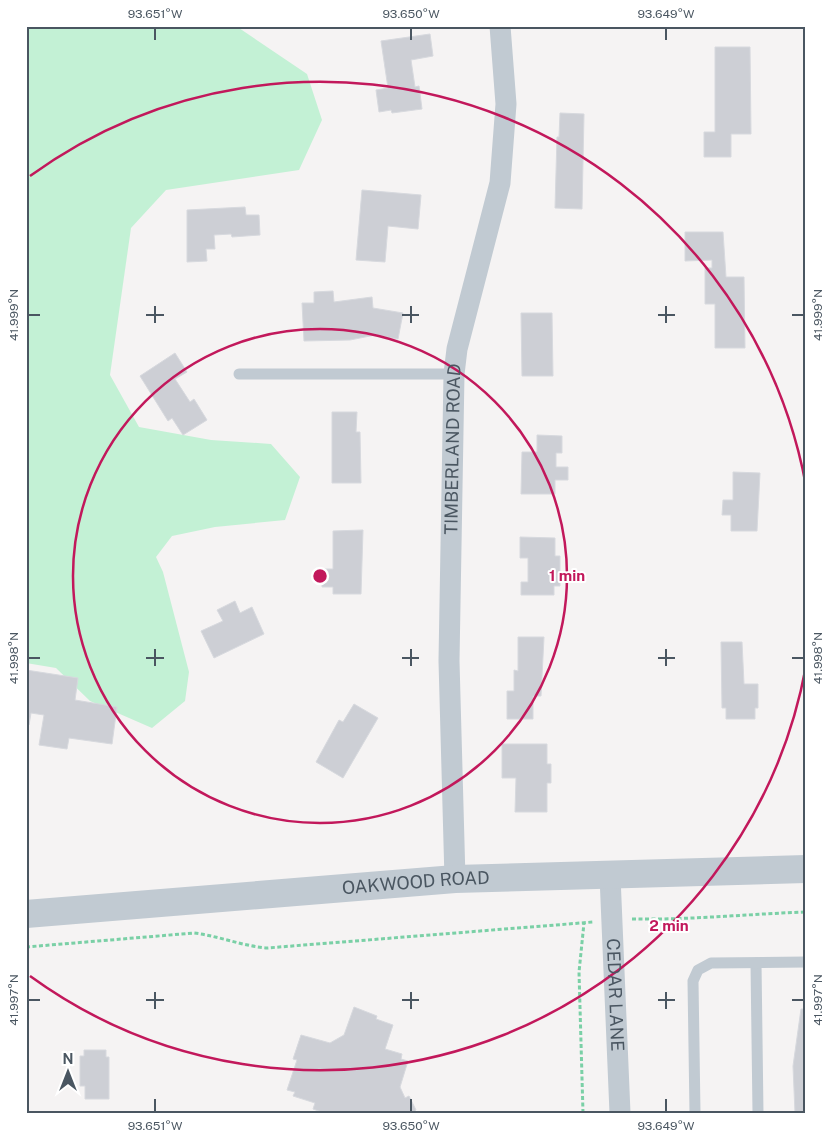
<svg xmlns="http://www.w3.org/2000/svg" width="832" height="1139" viewBox="0 0 832 1139" font-family="'Public Sans',sans-serif">
<style>
.green{fill:#c3f1d5}
.building{fill:#cdcfd5;stroke:#d7d9de}
.lines{fill:none;stroke-linecap:round;stroke-linejoin:round}
.path{stroke:#7ad0a6;stroke-width:3;stroke-dasharray:4 2.5;stroke-linecap:butt}
.service{stroke:#c1cad2;stroke-width:11}
.minor{stroke:#c1cad2;stroke-width:21}
.tertiary{stroke:#c1cad2;stroke-width:28}
.ticks{fill:none;stroke:#4a5661;stroke-width:2}
.ring{fill:none;stroke:#c2185b;stroke-width:2.5}
.labels{text-anchor:middle;stroke-width:4;stroke-linejoin:round;paint-order:stroke}
.street-label{font-size:18px;fill:#4a5661;stroke:#fff}
.centre{fill:#c2185b;stroke:#fff;stroke-width:2.5}
.ring-label{font-size:15px;text-anchor:middle;font-weight:bold;fill:#c2185b;stroke:#fff;stroke-width:4;stroke-linejoin:round;paint-order:stroke}
.neatline{fill:none;stroke:#4a5661;stroke-width:2}
.ticks-label{font-size:12px;text-anchor:middle;fill:#4a5661}
</style>
<rect width="100%" height="100%" fill="#f5f3f3"/>
<!-- green -->
<path class="green" d="M 26,26 L 236,26 L 307,74 L 322,120 L 299,170 L 166,190 L 131,228 L 110,375 L 139,427 L 211,440 L 271,444 L 300,477 L 285,520 L 215,527 L 172,536 L 156,557 L 163,572 L 189,672 L 185,701 L 152,728 L 90,701 L 56,668 L 26,663 Z"/>
<!-- building -->
<g class="building">
<path d="M 430,34 L 433,56 L 411,60 L 415,87 L 419,86 L 422,109 L 392,113 L 391,110 L 379,112 L 376,90 L 388,88 L 381,41 Z"/>
<path d="M 715,47 L 750,47 L 751,134 L 731,134 L 731,157 L 704,157 L 704,132 L 715,132 Z"/>
<path d="M 560,113 L 584,114 L 582,209 L 555,208 L 557,137 L 559,137 Z"/>
<path d="M 362,190 L 421,195 L 418,229 L 388,226 L 385,262 L 356,260 Z"/>
<path d="M 245,207 L 246,215 L 259,215 L 260,235 L 232,237 L 231,234 L 214,235 L 215,249 L 206,249 L 207,261 L 187,262 L 187,210 Z"/>
<path d="M 685,232 L 723,232 L 726,277 L 744,277 L 745,348 L 715,348 L 715,304 L 705,304 L 705,268 L 712,268 L 712,260 L 685,261 Z"/>
<path d="M 333,291 L 334,302 L 372,297 L 373,308 L 403,313 L 398,339 L 375,335 L 350,340 L 304,341 L 302,303 L 314,303 L 314,292 Z"/>
<path d="M 521,313 L 552,313 L 553,376 L 522,376 Z"/>
<path d="M 175,353 L 187,372 L 175,379 L 190,402 L 194,399 L 207,420 L 183,435 L 172,418 L 168,421 L 140,376 Z"/>
<path d="M 332,412 L 357,412 L 356,432 L 360,432 L 361,483 L 332,483 Z"/>
<path d="M 537,435 L 562,436 L 562,453 L 556,453 L 556,467 L 568,467 L 568,480 L 555,480 L 555,494 L 521,494 L 522,452 L 537,452 Z"/>
<path d="M 733,472 L 760,473 L 757,531 L 731,531 L 731,515 L 722,515 L 723,500 L 733,500 Z"/>
<path d="M 363,530 L 361,594 L 333,594 L 333,587 L 322,587 L 322,569 L 333,569 L 333,531 Z"/>
<path d="M 520,537 L 555,538 L 555,556 L 560,556 L 560,586 L 554,586 L 554,595 L 521,595 L 521,582 L 528,582 L 528,558 L 520,558 Z"/>
<path d="M 235,601 L 240,613 L 252,607 L 264,634 L 214,658 L 201,631 L 223,621 L 217,610 Z"/>
<path d="M 518,637 L 544,637 L 541,696 L 533,696 L 533,719 L 507,719 L 507,691 L 514,691 L 514,670 L 518,671 Z"/>
<path d="M 721,642 L 742,642 L 744,684 L 758,684 L 758,708 L 755,708 L 755,719 L 726,719 L 726,708 L 722,708 Z"/>
<path d="M 26,670 L 78,678 L 75,700 L 117,707 L 112,744 L 69,738 L 67,749 L 39,745 L 44,715 L 31,713 L 29,725 L 26,725 Z"/>
<path d="M 354,704 L 378,718 L 343,778 L 316,762 L 339,720 L 343,722 Z"/>
<path d="M 502,744 L 547,744 L 547,764 L 551,764 L 551,783 L 547,783 L 547,812 L 515,812 L 516,778 L 502,778 Z"/>
<path d="M 354,1007 L 377,1016 L 376,1019 L 393,1025 L 385,1049 L 402,1054 L 401,1059 L 408,1061 L 400,1087 L 405,1098 L 409,1096 L 416,1110 L 413,1113 L 324,1113 L 313,1109 L 315,1103 L 293,1096 L 295,1092 L 287,1090 L 297,1060 L 293,1059 L 301,1035 L 330,1043 L 344,1035 Z"/>
<path d="M 801,1009 L 806,1009 L 806,1113 L 795,1113 L 793,1066 Z"/>
<path d="M 84,1050 L 106,1050 L 106,1057 L 109,1057 L 109,1099 L 85,1099 L 85,1086 L 80,1086 L 80,1056 L 84,1056 Z"/>
</g>
<g class="lines">
<!-- path -->
<g class="path">
<path d="M 632,919 C 690,920 748,914 806,912"/>
<path d="M 26,947 L 194,933 C 219,936 242,946 267,948 L 593,922"/>
<path d="M 583,1113 L 579,972 L 584,923"/>
</g>
<!-- service -->
<g class="service">
<path d="M 239,374 L 454,374"/>
<path d="M 756,963 L 758,1113"/>
<path d="M 695,1113 L 693,981 L 698,970 L 711,963 L 806,962"/>
</g>
<!-- minor -->
<g class="minor">
<path id="s1" d="M 610,876 L 620,1113"/>
<path id="s2" d="M 455,879 L 449,661 L 454,374 L 457,349 L 500,183 L 506,104 L 500,26"/>
</g>
<!-- tertiary -->
<path class="tertiary" id="s3" d="M 26,914 L 455,879 L 806,869"/>
</g>
<!-- ticks -->
<path class="ticks" d="M 155,28 L 155,40M 411,28 L 411,40M 666,28 L 666,40M 155,306 L 155,323M 411,306 L 411,323M 666,306 L 666,323M 28,315 L 40,315M 146,315 L 164,315M 402,315 L 419,315M 658,315 L 675,315M 792,315 L 804,315M 155,649 L 155,666M 411,649 L 411,666M 666,649 L 666,666M 28,658 L 40,658M 146,658 L 164,658M 402,658 L 419,658M 658,658 L 675,658M 792,658 L 804,658M 155,992 L 155,1009M 411,992 L 411,1009M 666,992 L 666,1009M 28,1000 L 40,1000M 146,1000 L 164,1000M 402,1000 L 419,1000M 658,1000 L 675,1000M 792,1000 L 804,1000M 155,1099 L 155,1112M 411,1099 L 411,1112M 666,1099 L 666,1112"/>
<!-- distance rings -->
<g class="ring">
<circle cx="320" cy="576" r="247"/>
<path d="M806 666A494 494 0 0 1 30 976M30 176A494 494 0 0 1 806 486"/>
</g>
<g class="labels">
<!-- street labels -->
<g class="street-label">
<text dy="6" stroke="none"><textPath href="#s2" startOffset="430">TIMBERLAND ROAD</textPath></text>
<text dy="6" stroke="none"><textPath href="#s3" startOffset="391">OAKWOOD ROAD</textPath></text>
<text dy="6" stroke="none"><textPath href="#s1" startOffset="119">CEDAR LANE</textPath></text>
</g>
</g>
<circle cx="320" cy="576" r="8" class="centre"/>
<g class="ring-label">
<text x="567" y="581">1 min</text>
<text x="669" y="931">2 min</text>
</g>
<!-- border -->
<rect width="832" height="1139" fill="none" stroke="#ffffff" stroke-width="55"/>
<!-- north arrow -->
<g transform="translate(68 1072)" stroke="#ffffff" stroke-width="4" paint-order="stroke">
<path d="M0-4L9 19L0 12L-9 19Z" fill="#4a5661"/>
<text y="-8" font-size="14" font-weight="bold" text-anchor="middle" fill="#4a5661">N</text>
</g>
<rect x="28" y="28" width="776" height="1084" class="neatline"/>
<g class="ticks-label">
<text x="155" y="18">93.651°W</text>
<text x="411" y="18">93.650°W</text>
<text x="666" y="18">93.649°W</text>
<text transform="translate(14 315) rotate(-90)" y="4">41.999°N</text>
<text transform="translate(818 315) rotate(-90)" y="4">41.999°N</text>
<text transform="translate(14 658) rotate(-90)" y="4">41.998°N</text>
<text transform="translate(818 658) rotate(-90)" y="4">41.998°N</text>
<text transform="translate(14 1000) rotate(-90)" y="4">41.997°N</text>
<text transform="translate(818 1000) rotate(-90)" y="4">41.997°N</text>
<text x="155" y="1130">93.651°W</text>
<text x="411" y="1130">93.650°W</text>
<text x="666" y="1130">93.649°W</text>
</g>
</svg>
